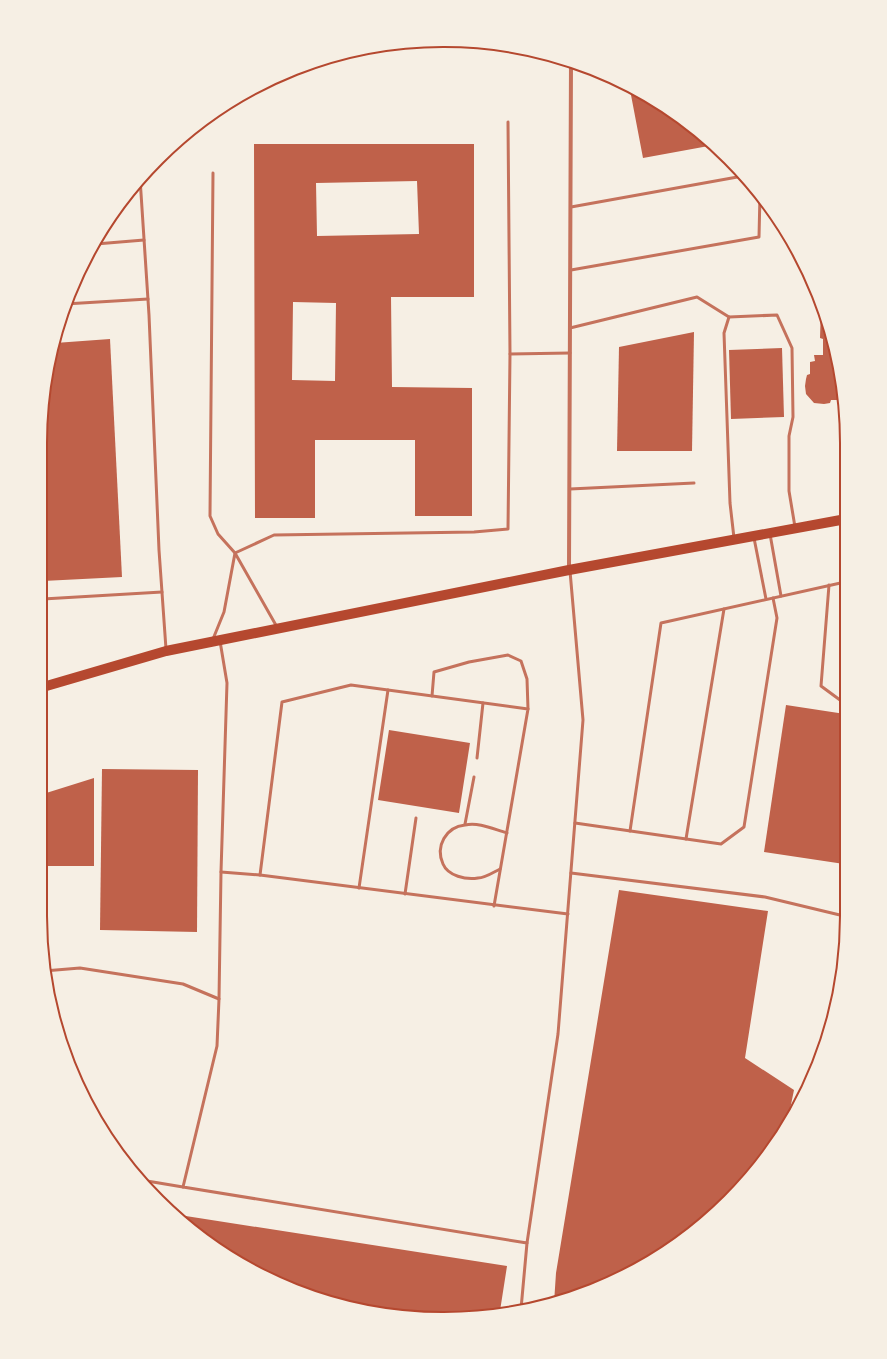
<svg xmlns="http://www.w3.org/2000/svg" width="887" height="1359" viewBox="0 0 887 1359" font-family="'Alegreya Sans',sans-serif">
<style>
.building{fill:#bf614a;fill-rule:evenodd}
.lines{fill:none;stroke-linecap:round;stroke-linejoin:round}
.service{stroke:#c5725c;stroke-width:3}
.minor{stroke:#c5725c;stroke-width:4}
.primary{stroke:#b5482f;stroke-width:10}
.rim{fill:none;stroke:#b5482f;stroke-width:2}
</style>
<rect width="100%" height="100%" fill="#f6efe4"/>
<!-- building -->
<g class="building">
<path d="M 640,92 L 645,94 L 709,140 L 714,145 L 643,158 L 631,95 L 640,93 Z"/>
<path d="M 254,144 L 474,144 L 474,297 L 391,297 L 392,387 L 472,388 L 472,516 L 415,516 L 415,440 L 315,440 L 315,518 L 255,518 ZM 417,181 L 419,234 L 317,236 L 316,183 ZM 293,302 L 336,303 L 335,381 L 292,380 Z"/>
<path d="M 821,307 L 833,339 L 843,400 L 831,400 L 830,403 L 824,404 L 814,403 L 806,394 L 805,386 L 806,379 L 807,375 L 810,374 L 810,362 L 815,361 L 814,355 L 823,355 L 823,339 L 820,338 Z"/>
<path d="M 694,332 L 692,451 L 617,451 L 619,347 Z"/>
<path d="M 110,339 L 122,577 L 43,581 L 43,391 L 55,343 Z"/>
<path d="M 782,348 L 784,417 L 731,419 L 729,350 Z"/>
<path d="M 786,705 L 845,714 L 844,864 L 764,852 Z"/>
<path d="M 389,730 L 470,743 L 459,813 L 378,800 Z"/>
<path d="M 102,769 L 198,770 L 197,932 L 100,930 Z"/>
<path d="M 94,778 L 94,866 L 43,866 L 43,794 Z"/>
<path d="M 619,890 L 768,911 L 745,1058 L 794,1090 L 787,1124 L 779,1139 L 747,1181 L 667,1251 L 598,1288 L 554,1303 L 556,1273 Z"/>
<path d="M 173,1214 L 507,1266 L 500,1311 L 443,1319 L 365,1311 L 314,1298 L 242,1265 L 198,1236 Z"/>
</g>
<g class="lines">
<!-- service -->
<g class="service">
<path d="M 508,122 L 510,354"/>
<path d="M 213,173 L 210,516 L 218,534 L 235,553 L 274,535 L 474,532 L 508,529 L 510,354 L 570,353"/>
<path d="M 140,178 L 149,315 L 159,550 L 166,649"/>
<path d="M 571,207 L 743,176"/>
<path d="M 96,244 L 144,240"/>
<path d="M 571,270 L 759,237 L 760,194"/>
<path d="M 65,304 L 148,299"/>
<path d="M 729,317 L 724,333 L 730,503 L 734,538"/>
<path d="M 570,328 L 697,297 L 729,317 L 777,315 L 792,348 L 793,417 L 789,436 L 789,491 L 795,527"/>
<path d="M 570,489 L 694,483"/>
<path d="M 770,534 L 781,596"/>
<path d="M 754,538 L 766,599"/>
<path d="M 829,585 L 821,686 L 840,700 L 845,700"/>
<path d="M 43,599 L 162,592"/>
<path d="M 213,639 L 224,612 L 235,553 L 277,627"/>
<path d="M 220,641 L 227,683 L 221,872 L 219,999 L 217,1046 L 183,1187 L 527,1243 L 558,1034 L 583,720 L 570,571"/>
<path d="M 432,696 L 434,672 L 469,662 L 508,655 L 521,661 L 527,679 L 528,709"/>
<path d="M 477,758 L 483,703"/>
<path d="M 575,823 L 721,844 L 744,827 L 777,618 L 773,598"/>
<path d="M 465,824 L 474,777"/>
<path d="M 630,831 L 661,623 L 845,582"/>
<path d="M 686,839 L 724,609"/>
<path d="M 500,869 C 494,872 485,878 478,878 C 466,880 448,876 443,864 C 435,846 446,827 465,825 C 479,822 493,829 507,833"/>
<path d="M 221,872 L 260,875 L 568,914"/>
<path d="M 571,873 L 765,897 L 844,916"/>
<path d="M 260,875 L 282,702 L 351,685 L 528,709 L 494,906"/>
<path d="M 359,888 L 388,690"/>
<path d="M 405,894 L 416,818"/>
<path d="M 44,971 L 80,968 L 183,984 L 219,999"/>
<path d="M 141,1180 L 183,1187"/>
<path d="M 521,1309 L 527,1243"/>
</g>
<!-- minor -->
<path class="minor" d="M 569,569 L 571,61"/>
<!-- primary -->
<path class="primary" d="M 43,687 L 166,651 L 569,570 L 846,519"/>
</g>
<!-- crop -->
<path d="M0 0H887V1359H0ZM443 47H444A396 396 0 0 1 840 443V916A396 396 0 0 1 444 1312H443A396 396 0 0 1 47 916V443A396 396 0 0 1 443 47Z" fill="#f6efe4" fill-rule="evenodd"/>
<path class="rim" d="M443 47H444A396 396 0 0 1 840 443V916A396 396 0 0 1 444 1312H443A396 396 0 0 1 47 916V443A396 396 0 0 1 443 47Z"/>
</svg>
